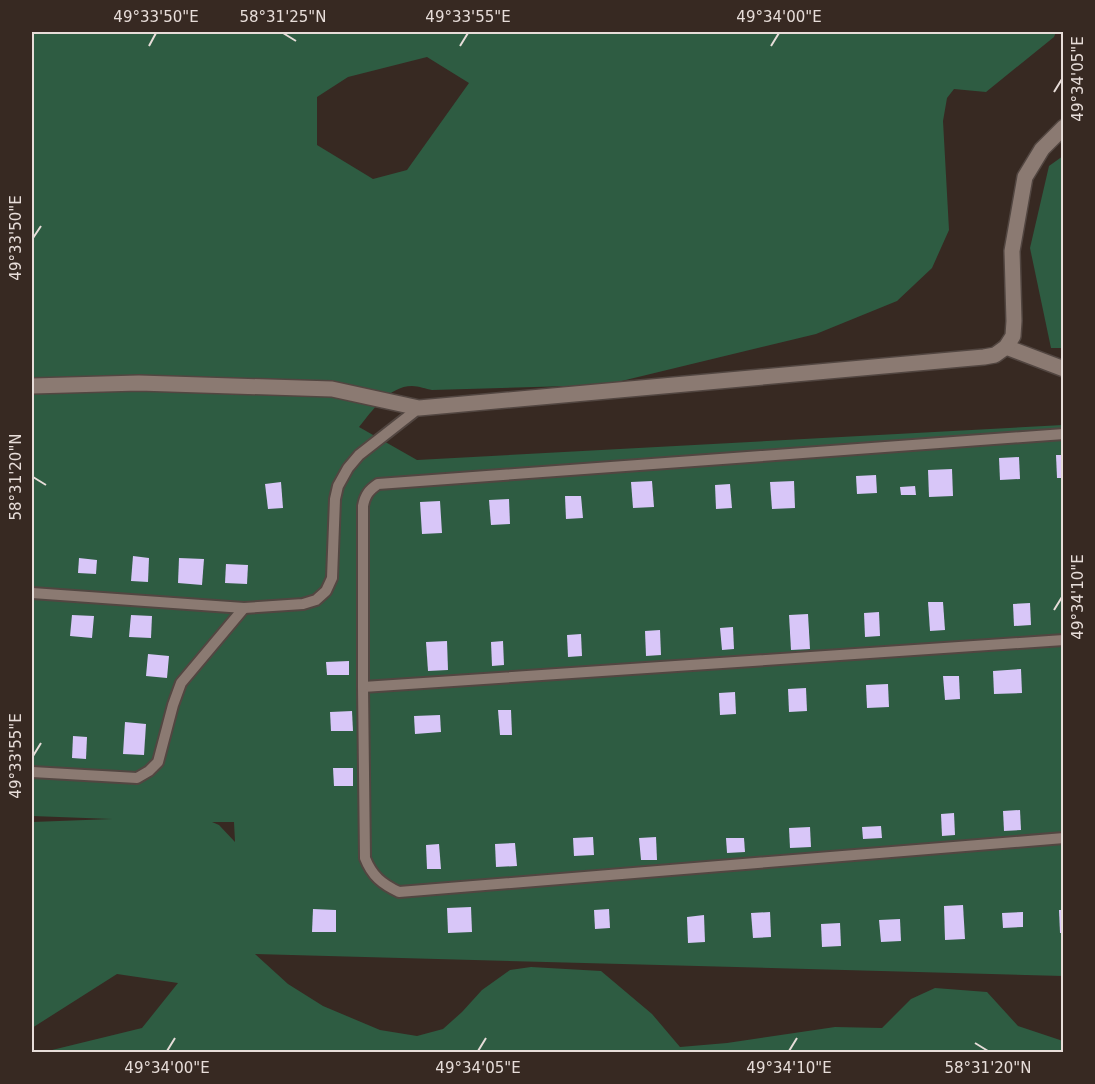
<svg xmlns="http://www.w3.org/2000/svg" width="1095" height="1084" viewBox="0 0 1095 1084" font-family="'DejaVu Sans',sans-serif">
<style>
.green{fill:#2e5c42;fill-rule:evenodd}
.building{fill:#d8c6f8}
.lines{fill:none;stroke-linecap:round;stroke-linejoin:round}
.service-casing{stroke:#524641;stroke-width:14}
.minor-casing{stroke:#524641;stroke-width:18}
.service{stroke:#8b7a72;stroke-width:10}
.minor{stroke:#8b7a72;stroke-width:15}
.ticks{fill:none;stroke:#e7ddd9;stroke-width:2}
.neatline{fill:none;stroke:#e7ddd9;stroke-width:2}
.ticks-label{font-size:15px;text-anchor:middle;fill:#e7ddd9}
</style>
<rect width="100%" height="100%" fill="#372922"/>
<!-- green -->
<g class="green">
<path d="M 32,32 L 1056,32 L 1054,37 L 986,92 L 954,89 L 947,98 L 943,121 L 949,230 L 932,268 L 897,301 L 816,334 L 605,385 L 432,390 C 426,389 419,386 412,386 C 389,386 372,411 359,427 L 417,460 L 1063,425 L 1063,976 L 255,954 L 288,984 L 323,1006 L 380,1030 L 417,1036 L 443,1029 L 462,1012 L 482,990 L 510,970 L 531,967 L 601,971 L 652,1014 L 680,1047 L 727,1043 L 835,1027 L 882,1028 L 911,999 L 935,988 L 987,992 L 1018,1026 L 1063,1041 L 1063,1052 L 50,1052 L 52,1050 L 142,1028 L 178,983 L 117,974 L 32,1028 L 32,822 L 112,819 L 32,816 ZM 427,57 L 469,83 L 407,170 L 373,179 L 317,145 L 317,97 L 348,77 ZM 212,822 L 234,822 L 235,842 L 219,825 Z"/>
<path d="M 1063,156 L 1063,348 L 1051,348 L 1030,248 L 1049,166 Z"/>
</g>
<!-- building -->
<g class="building">
<path d="M 1056,455 L 1064,455 L 1064,478 L 1057,478 Z"/>
<path d="M 1019,457 L 1020,479 L 1000,480 L 999,458 Z"/>
<path d="M 952,469 L 953,496 L 929,497 L 928,470 Z"/>
<path d="M 876,475 L 877,493 L 857,494 L 856,476 Z"/>
<path d="M 652,481 L 654,507 L 633,508 L 631,482 Z"/>
<path d="M 794,481 L 795,508 L 772,509 L 770,482 Z"/>
<path d="M 281,482 L 283,508 L 268,509 L 265,484 Z"/>
<path d="M 730,484 L 732,508 L 716,509 L 715,485 Z"/>
<path d="M 915,486 L 916,495 L 901,495 L 900,487 Z"/>
<path d="M 565,496 L 581,496 L 583,518 L 566,519 Z"/>
<path d="M 509,499 L 510,524 L 491,525 L 489,500 Z"/>
<path d="M 440,501 L 442,533 L 422,534 L 420,502 Z"/>
<path d="M 133,556 L 149,558 L 148,582 L 131,581 Z"/>
<path d="M 79,558 L 97,560 L 96,574 L 78,573 Z"/>
<path d="M 179,558 L 204,559 L 202,585 L 178,583 Z"/>
<path d="M 226,564 L 248,565 L 247,584 L 225,583 Z"/>
<path d="M 928,602 L 943,602 L 945,630 L 930,631 Z"/>
<path d="M 1030,603 L 1031,625 L 1014,626 L 1013,604 Z"/>
<path d="M 879,612 L 880,636 L 865,637 L 864,613 Z"/>
<path d="M 808,614 L 810,649 L 791,650 L 789,615 Z"/>
<path d="M 72,615 L 94,616 L 92,638 L 70,636 Z"/>
<path d="M 131,615 L 152,616 L 151,638 L 129,637 Z"/>
<path d="M 733,627 L 734,649 L 722,650 L 720,628 Z"/>
<path d="M 660,630 L 661,655 L 646,656 L 645,631 Z"/>
<path d="M 581,634 L 582,656 L 568,657 L 567,635 Z"/>
<path d="M 447,641 L 448,670 L 428,671 L 426,642 Z"/>
<path d="M 503,641 L 504,665 L 492,666 L 491,642 Z"/>
<path d="M 148,654 L 169,656 L 167,678 L 146,676 Z"/>
<path d="M 349,661 L 349,675 L 327,675 L 326,662 Z"/>
<path d="M 1021,669 L 1022,693 L 994,694 L 993,671 Z"/>
<path d="M 943,676 L 959,676 L 960,699 L 945,700 Z"/>
<path d="M 888,684 L 889,707 L 867,708 L 866,685 Z"/>
<path d="M 806,688 L 807,711 L 789,712 L 788,689 Z"/>
<path d="M 735,692 L 736,714 L 720,715 L 719,693 Z"/>
<path d="M 498,710 L 511,710 L 512,735 L 500,735 Z"/>
<path d="M 352,711 L 353,731 L 331,731 L 330,712 Z"/>
<path d="M 440,715 L 441,732 L 415,734 L 414,716 Z"/>
<path d="M 125,722 L 146,724 L 144,755 L 123,754 Z"/>
<path d="M 73,736 L 87,737 L 86,759 L 72,758 Z"/>
<path d="M 333,768 L 353,768 L 353,786 L 334,786 Z"/>
<path d="M 1020,810 L 1021,830 L 1004,831 L 1003,811 Z"/>
<path d="M 954,813 L 955,835 L 942,836 L 941,814 Z"/>
<path d="M 881,826 L 882,838 L 863,839 L 862,827 Z"/>
<path d="M 810,827 L 811,847 L 790,848 L 789,828 Z"/>
<path d="M 593,837 L 594,855 L 574,856 L 573,838 Z"/>
<path d="M 656,837 L 657,860 L 641,860 L 639,838 Z"/>
<path d="M 726,838 L 744,838 L 745,852 L 727,853 Z"/>
<path d="M 515,843 L 517,866 L 496,867 L 495,844 Z"/>
<path d="M 439,844 L 441,869 L 427,869 L 426,845 Z"/>
<path d="M 963,905 L 965,939 L 945,940 L 944,906 Z"/>
<path d="M 471,907 L 472,932 L 448,933 L 447,908 Z"/>
<path d="M 313,909 L 336,910 L 336,932 L 312,932 Z"/>
<path d="M 609,909 L 610,928 L 595,929 L 594,910 Z"/>
<path d="M 1059,910 L 1064,910 L 1064,933 L 1060,933 Z"/>
<path d="M 770,912 L 771,937 L 753,938 L 751,913 Z"/>
<path d="M 1023,912 L 1023,927 L 1003,928 L 1002,913 Z"/>
<path d="M 704,915 L 705,942 L 688,943 L 687,917 Z"/>
<path d="M 900,919 L 901,941 L 881,942 L 879,920 Z"/>
<path d="M 840,923 L 841,946 L 822,947 L 821,924 Z"/>
</g>
<g class="lines">
<defs>
<g id="service">
<path d="M 32,593 L 244,608 L 303,604 L 316,600 L 326,591 L 332,578 L 335,499 L 338,486 L 348,468 L 359,455 L 419,408"/>
<path d="M 1064,640 L 363,687 L 365,858 C 372,876 382,884 399,892 L 1064,838"/>
<path d="M 363,687 L 363,506 C 365,495 369,490 378,484 L 1064,434"/>
<path d="M 32,772 L 137,778 L 149,771 L 158,762 L 173,705 L 181,683 L 244,608"/>
</g>
<g id="minor">
<path d="M 1006,347 L 1064,369"/>
<path d="M 32,386 L 139,383 L 332,389 L 419,408 L 984,357 L 995,355 L 1006,347 L 1013,336 L 1014,321 L 1012,251 L 1025,177 L 1042,149 L 1064,127"/>
</g>
</defs>
<!-- service casing -->
<use href="#service" class="service-casing"/>
<!-- minor casing -->
<use href="#minor" class="minor-casing"/>
<!-- service -->
<use href="#service" class="service"/>
<!-- minor -->
<use href="#minor" class="minor"/>
</g>
<!-- ticks -->
<path class="ticks" d="M 283,33 L 296,41M 149,46 L 156,33M 460,46 L 468,33M 771,46 L 779,33M 1054,92 L 1062,79M 33,238 L 41,226M 33,477 L 46,485M 1054,610 L 1062,597M 33,756 L 41,743M 975,1043 L 988,1051M 167,1051 L 175,1038M 478,1051 L 486,1038M 789,1051 L 797,1038"/>
<!-- border -->
<rect width="1095" height="1084" fill="none" stroke="#372922" stroke-width="66"/>
<rect x="33" y="33" width="1029" height="1018" class="neatline"/>
<g class="ticks-label">
<text x="156" y="22">49°33'50"E</text>
<text x="283" y="22">58°31'25"N</text>
<text x="468" y="22">49°33'55"E</text>
<text x="779" y="22">49°34'00"E</text>
<text transform="translate(1078 79) rotate(-90)" y="5">49°34'05"E</text>
<text transform="translate(16 238) rotate(-90)" y="5">49°33'50"E</text>
<text transform="translate(16 477) rotate(-90)" y="5">58°31'20"N</text>
<text transform="translate(1078 597) rotate(-90)" y="5">49°34'10"E</text>
<text transform="translate(16 756) rotate(-90)" y="5">49°33'55"E</text>
<text x="167" y="1073">49°34'00"E</text>
<text x="478" y="1073">49°34'05"E</text>
<text x="789" y="1073">49°34'10"E</text>
<text x="988" y="1073">58°31'20"N</text>
</g>
</svg>
